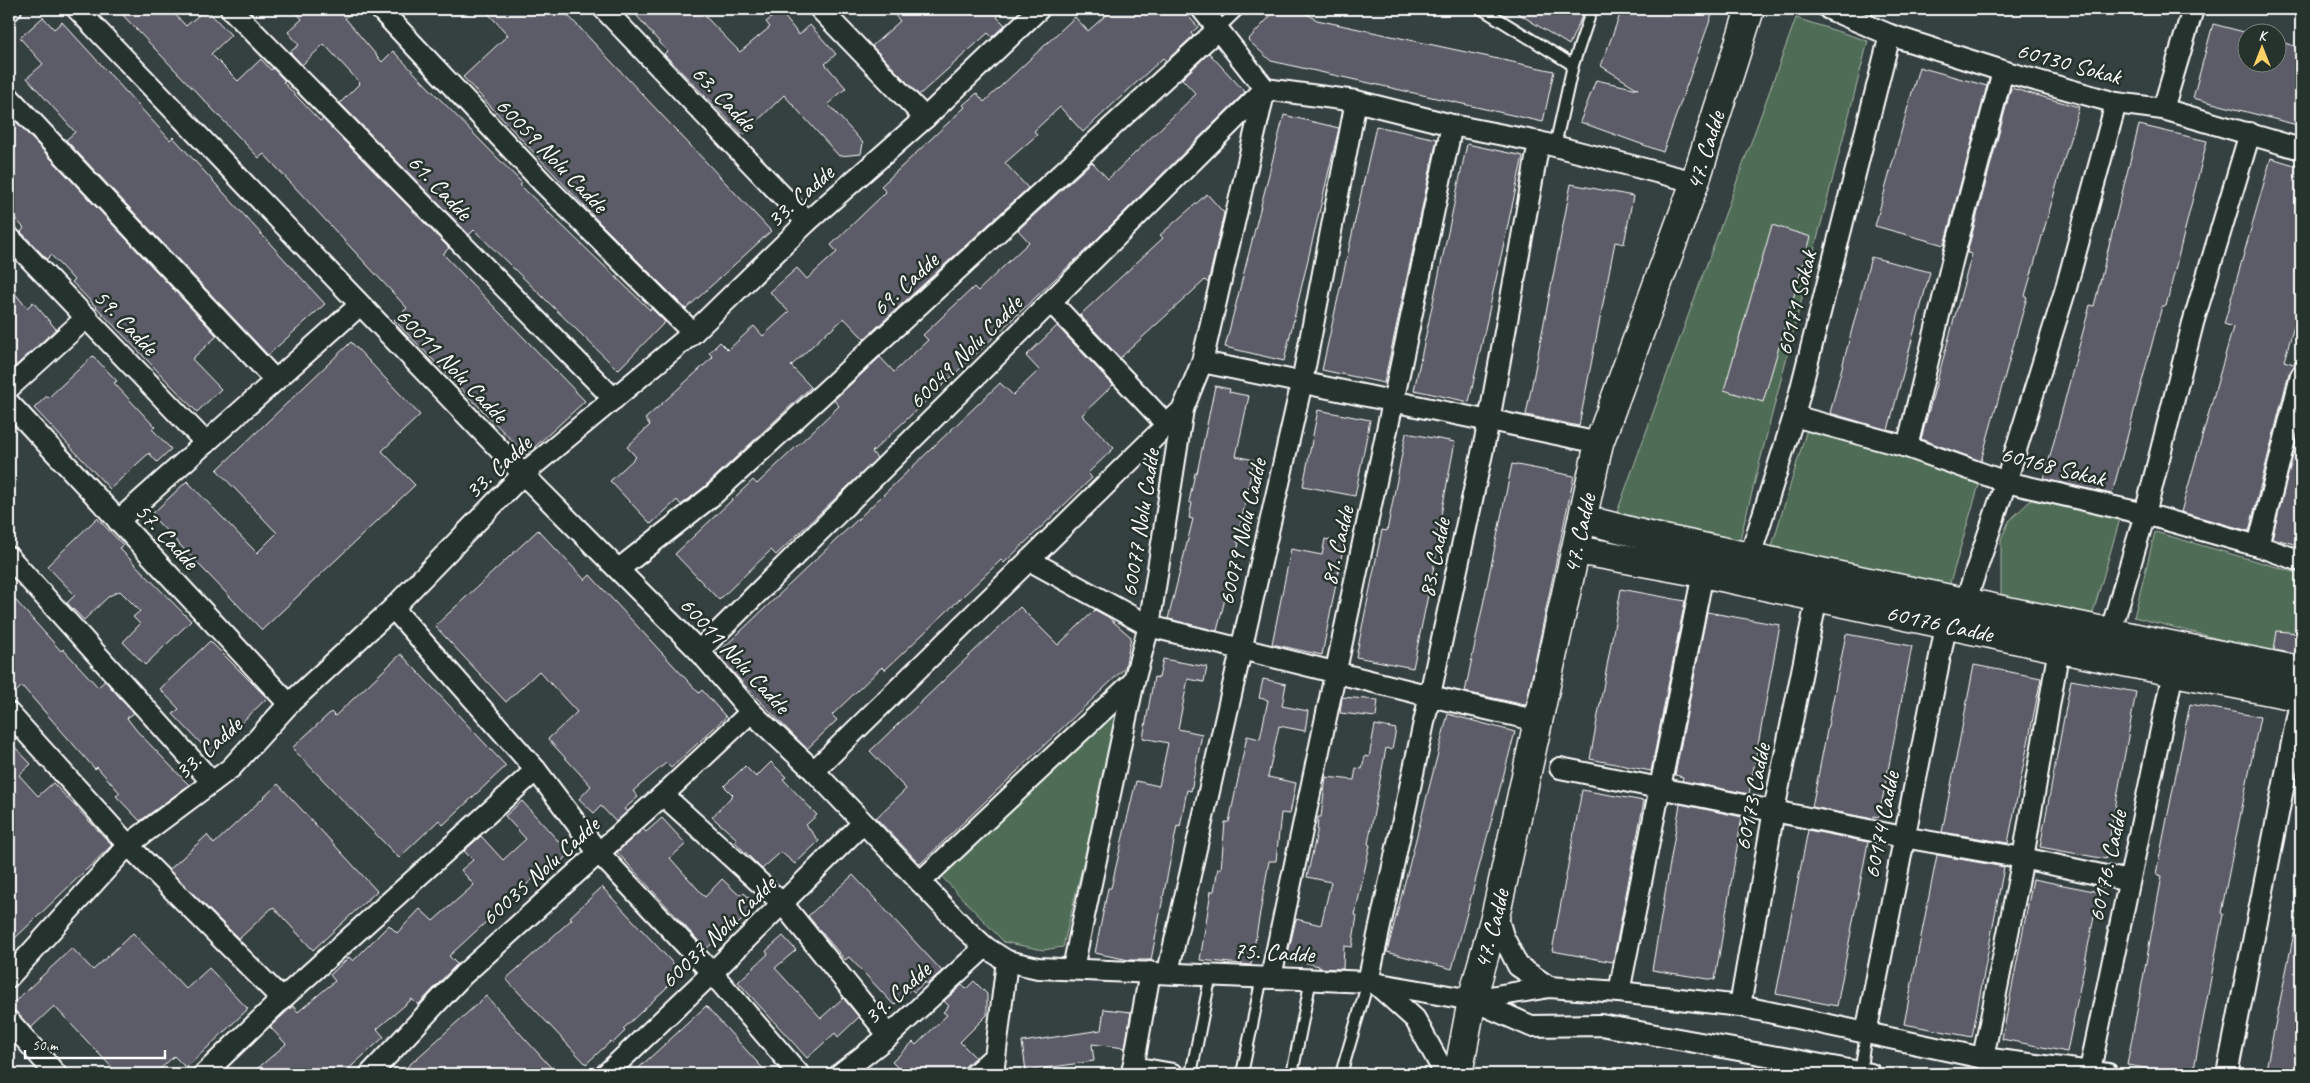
<svg xmlns="http://www.w3.org/2000/svg" width="2310" height="1083" viewBox="0 0 2310 1083" font-family="Caveat,sans-serif">
<style>
.built{fill:#363f3f;fill-rule:evenodd}
.green{fill:#4f6d56;stroke:#a7b6aa}
.building{fill:#5c5c68;stroke:#fff}
.lines{fill:none;stroke-linecap:round;stroke-linejoin:round}
.lane-casing{stroke:#fff;stroke-width:14}
.street-casing{stroke:#fff;stroke-width:24}
.secondary-casing{stroke:#fff;stroke-width:31}
.lane{stroke:#26332d;stroke-width:10}
.street{stroke:#26332d;stroke-width:20}
.secondary{stroke:#26332d;stroke-width:28}
.labels{text-anchor:middle;stroke-width:5;stroke-linejoin:round;paint-order:stroke}
.street-label{font-size:24px;fill:#fff;stroke:#26332d}
</style>
<rect width="100%" height="100%" fill="#26332d"/>
<filter id="ink" filterUnits="userSpaceOnUse"><feTurbulence type="fractalNoise" baseFrequency=".02" numOctaves="2"/><feDisplacementMap in="SourceGraphic" scale="10" xChannelSelector="R" yChannelSelector="G"/><feConvolveMatrix kernelMatrix="1 2 1 2 8 2 1 2 1" color-interpolation-filters="sRGB"/></filter>
<g filter="url(#ink)">
<!-- built -->
<path class="built" d="M 9,9 L 2301,9 L 2301,1074 L 9,1074 ZM 2248,32 L 2278,32 L 2278,62 L 2248,62 Z"/>
<!-- green -->
<g class="green">
<path d="M 1796,18 L 1868,41 L 1739,543 L 1616,515 Z"/>
<path d="M 1807,429 L 1981,478 L 1948,590 L 1772,546 Z"/>
<path d="M 2033,498 L 2120,519 L 2092,616 L 2001,600 L 2001,539 L 2009,521 Z"/>
<path d="M 2155,532 L 2301,574 L 2301,637 L 2281,655 L 2134,617 Z"/>
<path d="M 1122,701 L 1063,947 L 1043,950 L 1004,942 L 942,877 Z"/>
</g>
<!-- building -->
<g class="building">
<path d="M 117,9 L 170,9 L 186,26 L 206,9 L 231,35 L 211,54 L 238,81 L 261,59 L 271,70 L 273,68 L 285,81 L 283,82 L 320,121 L 323,119 L 449,248 L 443,254 L 585,401 L 526,455 L 394,320 L 407,308 L 264,154 L 259,158 Z"/>
<path d="M 293,9 L 355,9 L 345,18 L 382,62 L 393,51 L 522,183 L 520,185 L 650,310 L 651,308 L 665,322 L 618,370 L 474,230 L 469,235 L 340,103 L 360,83 L 324,44 L 302,65 L 290,52 L 299,45 L 288,32 L 302,19 Z"/>
<path d="M 484,9 L 562,9 L 771,231 L 686,309 L 599,222 L 463,77 L 508,35 Z"/>
<path d="M 631,9 L 698,9 L 740,52 L 770,27 L 766,22 L 780,11 L 799,35 L 810,25 L 836,54 L 825,64 L 846,88 L 828,104 L 863,143 L 861,154 L 839,156 L 784,95 L 743,135 L 664,54 L 667,51 Z"/>
<path d="M 889,9 L 1006,9 L 997,17 L 1005,25 L 992,37 L 988,33 L 919,95 L 872,46 L 900,21 Z"/>
<path d="M 1113,9 L 1182,9 L 1198,27 L 1191,33 L 1193,36 L 1166,61 L 1163,58 L 1083,132 L 1060,107 L 1034,131 L 1037,135 L 1005,163 L 1028,188 L 864,339 L 844,318 L 830,331 L 829,330 L 791,366 L 811,387 L 703,488 L 681,505 L 677,500 L 651,524 L 610,481 L 636,457 L 627,447 L 650,425 L 645,419 L 713,357 L 709,353 L 720,342 L 728,350 L 754,326 L 763,336 L 789,312 L 770,292 L 797,268 L 807,279 L 837,252 L 831,245 L 886,192 L 881,186 L 965,107 L 963,105 L 977,93 L 984,102 L 1075,17 L 1088,31 Z"/>
<path d="M 1277,9 L 1299,9 L 1317,20 L 1554,71 L 1543,122 L 1271,61 L 1248,40 Z"/>
<path d="M 1511,9 L 1585,9 L 1569,45 Z"/>
<path d="M 1622,9 L 1714,9 L 1663,152 L 1580,122 L 1596,80 L 1638,89 L 1601,66 Z"/>
<path d="M 43,17 L 54,29 L 62,22 L 170,140 L 173,137 L 325,304 L 268,355 L 66,140 L 75,132 L 27,78 L 43,64 L 20,38 Z"/>
<path d="M 2213,24 L 2248,33 L 2248,62 L 2278,62 L 2278,41 L 2301,48 L 2301,126 L 2193,98 Z"/>
<path d="M 1209,53 L 1245,92 L 1092,244 L 872,452 L 877,458 L 865,470 L 776,555 L 771,550 L 719,600 L 675,554 L 753,480 L 757,484 L 839,406 L 834,400 L 880,357 L 894,372 L 928,340 L 923,335 L 974,287 L 978,291 L 1029,242 L 1018,230 L 1092,162 L 1108,179 L 1133,155 L 1196,94 L 1182,79 Z"/>
<path d="M 1919,67 L 1987,86 L 1944,245 L 1875,226 Z"/>
<path d="M 2011,88 L 2079,107 L 2025,296 L 2027,297 L 1981,461 L 1921,439 L 1972,254 L 1967,253 Z"/>
<path d="M 9,114 L 217,336 L 192,359 L 221,389 L 197,412 L 72,282 L 74,280 L 51,255 L 47,259 L 21,232 L 24,228 L 9,212 Z"/>
<path d="M 1284,115 L 1339,128 L 1284,361 L 1225,347 Z"/>
<path d="M 2139,125 L 2207,141 L 2166,306 L 2162,306 L 2112,494 L 2044,479 L 2090,305 L 2094,306 Z"/>
<path d="M 1376,126 L 1437,139 L 1384,383 L 1322,370 Z"/>
<path d="M 1467,144 L 1523,156 L 1469,402 L 1414,390 Z"/>
<path d="M 2271,158 L 2301,167 L 2301,302 L 2284,361 L 2297,365 L 2289,373 L 2249,531 L 2181,512 L 2233,327 L 2224,324 Z"/>
<path d="M 1571,184 L 1633,196 L 1624,244 L 1615,242 L 1579,426 L 1526,415 Z"/>
<path d="M 1207,194 L 1224,213 L 1208,283 L 1205,280 L 1120,358 L 1080,315 L 1163,238 L 1160,235 Z"/>
<path d="M 1772,225 L 1811,237 L 1763,402 L 1724,390 Z"/>
<path d="M 1871,257 L 1930,272 L 1888,430 L 1830,413 Z"/>
<path d="M 9,286 L 27,308 L 33,302 L 56,329 L 9,372 Z"/>
<path d="M 1057,326 L 1113,385 L 1082,415 L 1114,448 L 1088,473 L 1092,478 L 1004,563 L 1001,560 L 885,670 L 882,667 L 832,715 L 837,720 L 807,749 L 746,687 L 717,654 L 1000,383 L 1013,395 L 1039,370 L 1026,356 Z"/>
<path d="M 351,342 L 420,415 L 382,451 L 415,485 L 262,630 L 151,515 L 187,481 L 257,553 L 277,533 L 217,470 Z"/>
<path d="M 93,356 L 117,381 L 114,383 L 155,427 L 152,429 L 171,449 L 157,462 L 149,453 L 110,489 L 34,408 L 47,396 L 48,398 Z"/>
<path d="M 1215,386 L 1230,389 L 1229,392 L 1249,396 L 1236,456 L 1254,460 L 1237,542 L 1239,543 L 1217,631 L 1168,619 L 1193,519 L 1189,518 L 1192,503 L 1189,502 L 1195,473 L 1197,473 Z"/>
<path d="M 1318,410 L 1370,420 L 1355,496 L 1303,486 Z"/>
<path d="M 2301,423 L 2301,546 L 2272,538 Z"/>
<path d="M 1406,433 L 1455,442 L 1436,541 L 1439,542 L 1413,668 L 1356,657 L 1382,530 L 1387,531 Z"/>
<path d="M 1512,464 L 1574,476 L 1526,705 L 1465,692 Z"/>
<path d="M 97,518 L 123,545 L 119,548 L 191,621 L 145,665 L 123,642 L 140,624 L 133,617 L 140,611 L 120,591 L 109,596 L 84,620 L 67,603 L 75,595 L 47,566 Z"/>
<path d="M 538,530 L 585,580 L 590,575 L 699,693 L 702,690 L 726,717 L 671,768 L 666,763 L 633,791 L 638,797 L 624,809 L 627,812 L 616,822 L 601,806 L 594,813 L 579,799 L 591,786 L 548,739 L 577,712 L 539,671 L 506,702 L 435,626 Z"/>
<path d="M 1325,539 L 1344,543 L 1322,655 L 1272,644 L 1291,549 L 1322,555 Z"/>
<path d="M 1621,589 L 1685,601 L 1651,771 L 1590,759 Z"/>
<path d="M 9,593 L 61,651 L 63,649 L 98,687 L 105,681 L 134,713 L 127,718 L 137,731 L 189,785 L 140,821 L 116,796 L 120,793 L 97,767 L 95,769 L 22,686 L 16,692 L 9,684 Z"/>
<path d="M 1020,607 L 1058,645 L 1095,610 L 1108,617 L 1131,637 L 1125,668 L 920,864 L 876,818 L 906,789 L 870,751 Z"/>
<path d="M 1707,612 L 1780,625 L 1749,794 L 1682,781 L 1683,777 L 1675,775 Z"/>
<path d="M 2277,631 L 2298,633 L 2296,654 L 2274,650 Z"/>
<path d="M 1846,634 L 1912,646 L 1879,817 L 1873,816 L 1873,819 L 1812,807 Z"/>
<path d="M 210,641 L 267,698 L 210,753 L 173,714 L 179,709 L 160,689 Z"/>
<path d="M 401,654 L 506,766 L 443,825 L 439,820 L 399,858 L 292,748 L 331,712 L 335,716 Z"/>
<path d="M 1163,659 L 1207,667 L 1204,682 L 1188,679 L 1178,729 L 1202,734 L 1191,791 L 1187,790 L 1180,827 L 1177,826 L 1151,960 L 1129,960 L 1095,953 L 1108,888 L 1111,888 L 1136,781 L 1159,786 L 1168,743 L 1143,738 L 1154,677 L 1159,678 Z"/>
<path d="M 1974,665 L 2041,678 L 2008,843 L 1942,832 Z"/>
<path d="M 1263,679 L 1286,684 L 1282,706 L 1308,711 L 1305,731 L 1279,726 L 1268,777 L 1296,783 L 1290,814 L 1281,813 L 1276,861 L 1269,861 L 1251,965 L 1200,960 L 1211,891 L 1214,891 L 1218,868 L 1221,869 L 1225,822 L 1229,822 L 1247,736 L 1260,739 L 1268,700 L 1259,698 Z"/>
<path d="M 2071,680 L 2136,692 L 2106,859 L 2040,847 Z"/>
<path d="M 1342,697 L 1378,700 L 1376,717 L 1340,713 Z"/>
<path d="M 2190,704 L 2260,717 L 2221,913 L 2223,914 L 2193,1074 L 2180,1074 L 2127,1065 L 2162,876 L 2156,874 Z"/>
<path d="M 1448,714 L 1515,732 L 1452,969 L 1387,952 Z"/>
<path d="M 1375,725 L 1396,729 L 1392,750 L 1386,748 L 1368,844 L 1370,845 L 1355,915 L 1357,916 L 1352,947 L 1344,946 L 1343,969 L 1319,968 L 1319,966 L 1287,958 L 1296,919 L 1321,925 L 1331,882 L 1307,877 L 1317,832 L 1318,817 L 1321,817 L 1326,777 L 1354,780 L 1356,768 L 1362,769 L 1365,756 L 1369,757 Z"/>
<path d="M 9,741 L 31,764 L 19,775 L 38,796 L 53,783 L 112,845 L 9,944 Z"/>
<path d="M 771,762 L 786,777 L 783,779 L 817,815 L 806,825 L 819,841 L 795,864 L 781,852 L 762,869 L 734,841 L 737,839 L 712,817 L 733,795 L 724,786 L 745,766 L 756,777 Z"/>
<path d="M 278,784 L 377,891 L 313,950 L 273,907 L 239,939 L 169,870 L 207,835 L 214,844 Z"/>
<path d="M 1582,790 L 1644,801 L 1613,962 L 1552,951 Z"/>
<path d="M 522,801 L 570,854 L 553,869 L 549,864 L 449,956 L 457,964 L 418,1005 L 412,999 L 377,1029 L 384,1037 L 343,1074 L 251,1074 L 286,1044 L 270,1027 L 293,1006 L 298,1012 L 335,981 L 330,975 L 349,957 L 353,961 L 389,925 L 397,933 L 420,909 L 433,921 L 474,885 L 461,870 L 473,860 L 464,851 L 481,836 L 503,860 L 526,839 L 505,816 Z"/>
<path d="M 1680,804 L 1742,817 L 1715,980 L 1652,970 Z"/>
<path d="M 662,818 L 686,844 L 670,858 L 705,897 L 722,879 L 738,894 L 744,893 L 757,905 L 737,925 L 735,923 L 706,949 L 617,852 L 643,829 L 646,832 Z"/>
<path d="M 1808,830 L 1868,842 L 1837,1006 L 1776,994 Z"/>
<path d="M 1937,855 L 2004,867 L 1972,1037 L 1904,1024 Z"/>
<path d="M 853,875 L 942,971 L 927,984 L 925,982 L 914,992 L 911,989 L 894,1005 L 849,957 L 845,960 L 808,916 Z"/>
<path d="M 2033,879 L 2099,892 L 2067,1052 L 2002,1039 Z"/>
<path d="M 602,887 L 682,973 L 623,1029 L 625,1031 L 613,1043 L 611,1041 L 586,1064 L 506,979 L 572,919 L 570,917 Z"/>
<path d="M 133,933 L 186,989 L 209,968 L 248,1009 L 186,1068 L 174,1056 L 155,1074 L 118,1074 L 54,1006 L 31,1028 L 10,1006 L 72,948 L 93,970 Z"/>
<path d="M 2294,933 L 2301,934 L 2301,1074 L 2265,1074 Z"/>
<path d="M 783,936 L 796,950 L 775,968 L 821,1018 L 843,998 L 859,1017 L 838,1037 L 835,1033 L 807,1058 L 738,982 L 768,954 L 766,951 Z"/>
<path d="M 974,981 L 987,994 L 987,1015 L 960,1042 L 975,1057 L 957,1074 L 904,1074 L 892,1062 L 913,1042 L 916,1045 L 947,1015 L 943,1012 L 949,1006 L 944,1001 L 962,985 L 966,989 Z"/>
<path d="M 486,996 L 557,1074 L 399,1074 L 425,1051 Z"/>
<path d="M 706,1006 L 768,1074 L 632,1074 L 676,1034 Z"/>
<path d="M 1104,1009 L 1131,1012 L 1125,1048 L 1092,1044 L 1094,1061 L 1026,1071 L 1022,1042 L 1101,1030 Z"/>
</g>
<g class="lines">
<defs>
<g id="lane">
<path d="M 1482,9 L 1573,65 L 1555,146"/>
<path d="M 1218,29 L 1239,9"/>
<path d="M 1573,65 L 1592,9"/>
<path d="M 1191,1074 L 1211,974"/>
<path d="M 1242,1074 L 1262,977"/>
<path d="M 1292,1074 L 1311,979"/>
<path d="M 1341,1074 L 1368,982"/>
<path d="M 1860,1074 L 1866,1033"/>
</g>
<g id="street">
<path d="M 77,9 L 523,474 L 699,651 L 751,712 L 814,771 L 963,927 L 985,947 L 1007,961 L 1038,968 L 1368,982 L 1472,1000 L 1531,1026 L 1601,1025 L 1871,1074"/>
<path d="M 231,9 L 614,399"/>
<path d="M 380,9 L 542,182 L 693,333"/>
<path d="M 604,9 L 807,222"/>
<path d="M 820,9 L 925,118"/>
<path d="M 1202,9 L 1265,89 L 1356,101 L 1452,125 L 1539,142 L 1695,182"/>
<path d="M 1829,9 L 1890,35 L 2003,71 L 2116,103 L 2163,109 L 2301,149"/>
<path d="M 9,11 L 11,9"/>
<path d="M 9,97 L 275,380"/>
<path d="M 2163,109 L 2193,9"/>
<path d="M 9,237 L 206,443"/>
<path d="M 1051,302 L 1167,425"/>
<path d="M 1202,362 L 1489,421"/>
<path d="M 9,388 L 87,317"/>
<path d="M 9,403 L 289,704"/>
<path d="M 1794,416 L 1907,447 L 2006,482 L 2145,514 L 2258,546 L 2301,561"/>
<path d="M 1490,420 L 1599,443"/>
<path d="M 1907,447 L 1953,258 L 2003,71"/>
<path d="M 118,521 L 360,305"/>
<path d="M 2258,546 L 2301,376"/>
<path d="M 9,557 L 212,782"/>
<path d="M 1029,560 L 1149,626 L 1430,696 L 1539,721"/>
<path d="M 619,569 L 713,495 L 1218,29"/>
<path d="M 1746,569 L 1794,416 L 1890,35"/>
<path d="M 1965,603 L 2006,482 L 2066,288 L 2116,103"/>
<path d="M 393,608 L 536,770 L 598,852 L 712,973 L 799,1074"/>
<path d="M 2107,644 L 2145,514 L 2193,323 L 2250,133"/>
<path d="M 699,651 L 1265,89"/>
<path d="M 9,713 L 128,845 L 282,999"/>
<path d="M 1560,768 L 1903,837 L 2023,858 L 2129,881"/>
<path d="M 814,771 L 1183,409"/>
<path d="M 663,795 L 782,903 L 889,1036"/>
<path d="M 920,882 L 1134,681"/>
<path d="M 1496,913 L 1503,936 L 1518,966 L 1549,987"/>
<path d="M 1073,968 L 1134,681 L 1149,626 L 1183,409 L 1202,362 L 1265,89"/>
<path d="M 1168,972 L 1302,382 L 1356,101"/>
<path d="M 9,977 L 128,845 L 231,768 L 289,704 L 393,608 L 523,474 L 693,333 L 807,222 L 925,118 L 1039,9"/>
<path d="M 1271,977 C 1329,693 1393,409 1452,125"/>
<path d="M 1368,982 L 1489,421 L 1539,142"/>
<path d="M 1375,983 L 1415,1019 L 1445,1074"/>
<path d="M 1619,992 L 1703,573"/>
<path d="M 1472,1000 L 1549,987 L 1619,992 L 1740,1006 L 1983,1058 L 2108,1074"/>
<path d="M 1740,1006 L 1774,810 L 1817,597"/>
<path d="M 9,1021 L 56,1074"/>
<path d="M 1866,1033 L 1946,626"/>
<path d="M 1983,1058 L 2023,858 L 2059,648"/>
<path d="M 1133,1067 L 1173,1074"/>
<path d="M 2090,1070 L 2173,672"/>
<path d="M 204,1074 L 282,999 L 536,770"/>
<path d="M 370,1074 L 463,975 L 663,795 L 751,712"/>
<path d="M 606,1074 L 712,973 L 863,823"/>
<path d="M 840,1074 L 889,1036 L 985,947"/>
<path d="M 975,1074 L 995,1056"/>
<path d="M 993,1074 L 1007,961"/>
<path d="M 1132,1074 L 1150,972"/>
<path d="M 2227,1074 L 2301,697"/>
</g>
<g id="secondary">
<path d="M 1583,519 L 1649,536 L 2170,645 L 2301,671"/>
<path id="s1" d="M 1577,550 L 1703,573 L 2104,658 L 2301,697"/>
<path id="s2" d="M 1458,1074 L 1472,1000 L 1496,913 L 1599,443 L 1695,182 L 1750,9"/>
</g>
</defs>
<!-- lane casing -->
<use href="#lane" class="lane-casing"/>
<!-- street casing -->
<use href="#street" class="street-casing"/>
<!-- secondary casing -->
<use href="#secondary" class="secondary-casing"/>
<!-- lane -->
<use href="#lane" class="lane"/>
<!-- street -->
<use href="#street" class="street"/>
<!-- secondary -->
<use href="#secondary" class="secondary"/>
</g>
</g>
<g class="labels">
<!-- street labels -->
<g class="street-label">
<text transform="translate(2069 63) rotate(15)" y="8">60130 Sokak</text>
<text transform="translate(724 98) rotate(46)" y="8">63. Cadde</text>
<text dy="8" stroke="none"><textPath href="#s2" startOffset="958">47. Cadde</textPath></text>
<text transform="translate(552 155) rotate(46)" y="8">60059 Nolu Cadde</text>
<text transform="translate(440 187) rotate(46)" y="8">61. Cadde</text>
<text transform="translate(800 196) rotate(-42)" y="8">33. Cadde</text>
<text transform="translate(905 284) rotate(-43)" y="8">69. Cadde</text>
<text transform="translate(1796 303) rotate(-76)" y="8">60171 Sokak</text>
<text transform="translate(126 322) rotate(46)" y="8">59. Cadde</text>
<text transform="translate(965 352) rotate(-45)" y="8">60049 Nolu Cadde</text>
<text transform="translate(452 365) rotate(46)" y="8">60011 Nolu Cadde</text>
<text transform="translate(2053 466) rotate(14)" y="8">60168 Sokak</text>
<text transform="translate(498 467) rotate(-43)" y="8">33. Cadde</text>
<text transform="translate(1140 523) rotate(-81)" y="8">60077 Nolu Cadde</text>
<text transform="translate(1242 532) rotate(-77)" y="8">60079 Nolu Cadde</text>
<text dy="8" stroke="none"><textPath href="#s2" startOffset="554">47. Cadde</textPath></text>
<text transform="translate(167 536) rotate(47)" y="8">57. Cadde</text>
<text transform="translate(1337 546) rotate(-77)" y="8">81. Cadde</text>
<text transform="translate(1434 558) rotate(-78)" y="8">83. Cadde</text>
<text dy="8" stroke="none"><textPath href="#s1" startOffset="370">60176 Cadde</textPath></text>
<text transform="translate(735 655) rotate(47)" y="8">60011 Nolu Cadde</text>
<text transform="translate(208 748) rotate(-42)" y="8">33. Cadde</text>
<text transform="translate(1752 797) rotate(-79)" y="8">60173 Cadde</text>
<text transform="translate(1881 825) rotate(-79)" y="8">60174 Cadde</text>
<text transform="translate(2107 866) rotate(-78)" y="8">60176. Cadde</text>
<text transform="translate(540 871) rotate(-42)" y="8">60035 Nolu Cadde</text>
<text dy="8" stroke="none"><textPath href="#s2" startOffset="149">47. Cadde</textPath></text>
<text transform="translate(718 932) rotate(-44)" y="8">60037 Nolu Cadde</text>
<text transform="translate(1274 952) rotate(3)" y="8">75. Cadde</text>
<text transform="translate(897 993) rotate(-42)" y="8">39. Cadde</text>
</g>
</g>
<!-- margin -->
<rect width="2310" height="1083" fill="none" stroke="#26332d" stroke-width="30"/>
<rect x="15" y="15" width="2280" height="1053" fill="none" stroke="#fff" stroke-width="2" filter="url(#ink)"/>
<!-- north arrow -->
<g transform="translate(2262 48)"><circle r="24" fill="#26332d" stroke="#7d8581"/>
<path d="M0-4L9 19L0 12L-9 19Z" fill="#ffd166"/>
<text y="-8" font-size="14" font-weight="bold" text-anchor="middle" fill="#ffffff">K</text>
</g>
<!-- scale -->
<path d="M25 1050v8h140v-8" fill="none" stroke="#ffffff" stroke-width="2.5"/>
<text x="32" y="1050" font-size="15" fill="#ffffff" stroke="#26332d" stroke-width="4" paint-order="stroke">50 m</text>
</svg>
